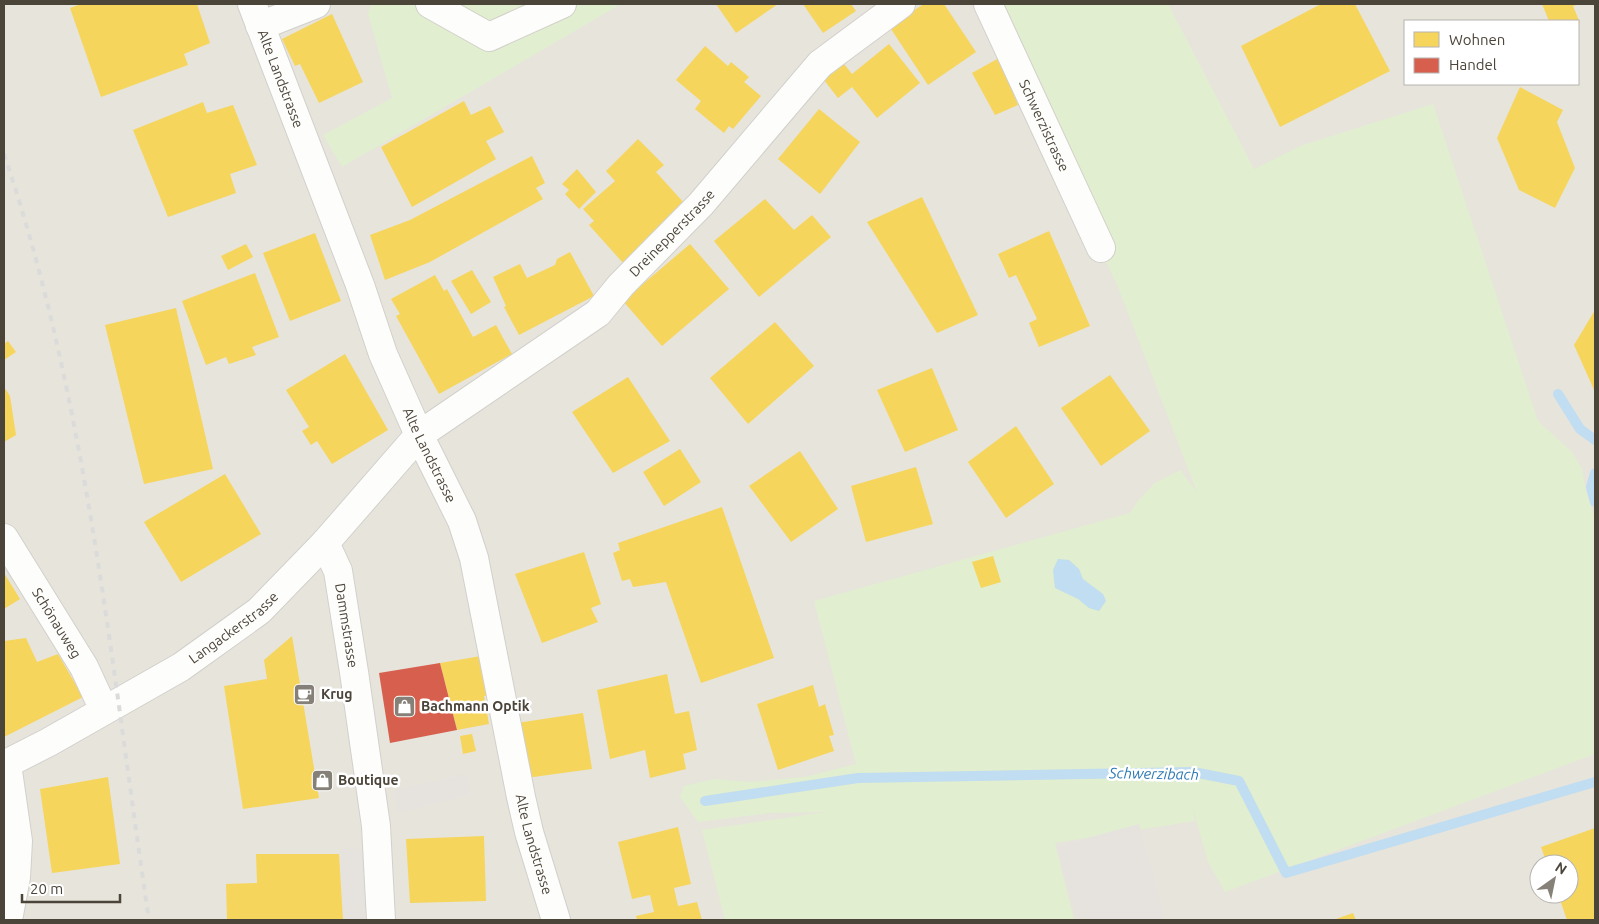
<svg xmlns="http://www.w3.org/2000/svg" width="1599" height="924" viewBox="0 0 1599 924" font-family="Ubuntu,sans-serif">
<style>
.residential{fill:#e7e4dc;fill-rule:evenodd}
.green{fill:#e1eecf}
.parking{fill:#e6e3df}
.water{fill:#c0ddf1}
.homes{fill:#f6d55c}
.shops{fill:#d6604d}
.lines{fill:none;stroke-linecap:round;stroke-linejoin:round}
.stream{stroke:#c0ddf1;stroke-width:10}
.minor-casing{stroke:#d2d0cb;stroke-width:30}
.minor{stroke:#fdfdfc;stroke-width:28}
.rail{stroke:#dbdbda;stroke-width:4;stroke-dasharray:6 6;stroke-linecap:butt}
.labels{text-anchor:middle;stroke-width:5;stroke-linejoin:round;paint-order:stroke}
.street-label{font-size:14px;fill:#4b4439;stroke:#fff}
.poi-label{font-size:14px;font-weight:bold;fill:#4b4439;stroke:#fff;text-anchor:start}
.water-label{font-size:15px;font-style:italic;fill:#2e7ab2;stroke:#fff}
</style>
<rect width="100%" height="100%" fill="#f4f2ee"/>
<!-- residential -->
<path class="residential" d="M 4,4 L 1595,4 L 1595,920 L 4,920 ZM 1405,21 L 1578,21 L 1578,84 L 1405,84 ZM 1539,864 L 1569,864 L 1569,894 L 1539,894 Z"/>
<!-- green -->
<g class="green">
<path d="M 371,4 L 621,4 L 342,167 L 323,135 L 392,98 L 368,14 Z"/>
<path d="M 986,4 L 1168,4 L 1254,169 L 1300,146 L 1433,104 L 1538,421 L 1572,452 L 1582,469 L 1586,491 L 1595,519 L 1595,754 L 1225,892 L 1208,862 L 1193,808 L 1195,821 L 1055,843 L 1074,920 L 725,920 L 702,830 L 825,812 L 771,813 L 698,822 L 680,797 L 684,786 L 714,779 L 750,782 L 805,777 L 856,764 L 814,601 L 1130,513 L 1138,501 L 1155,483 L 1180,470 L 1197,492 L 1118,287 Z"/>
</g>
<!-- parking -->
<g class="parking">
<path d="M 467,774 L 471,794 L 398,813 L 394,790 Z"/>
<path d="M 1139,824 L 1165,920 L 1077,920 L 1057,846 Z"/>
<path d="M 340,849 L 363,849 L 365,920 L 343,920 Z"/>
</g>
<!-- water -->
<path class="water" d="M 1058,559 L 1069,560 L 1079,569 L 1083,579 L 1103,594 L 1106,601 L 1099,611 L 1089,608 L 1078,599 L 1055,588 L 1053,570 Z"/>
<!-- homes -->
<g class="homes">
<path d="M 81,4 L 197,4 L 210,43 L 184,54 L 188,65 L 101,97 L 70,8 Z"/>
<path d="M 716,4 L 778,4 L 736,33 Z"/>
<path d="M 803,4 L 851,4 L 856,11 L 823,33 Z"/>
<path d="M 924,4 L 944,4 L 976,52 L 928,85 L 889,26 Z"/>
<path d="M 1321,4 L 1355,4 L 1390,71 L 1280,127 L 1241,46 Z"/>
<path d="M 1542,4 L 1580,4 L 1573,6 L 1580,23 L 1578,24 L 1578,21 L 1549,21 Z"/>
<path d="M 332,14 L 363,82 L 319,103 L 300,64 L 295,66 L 282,39 Z"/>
<path d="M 889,44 L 920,83 L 877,118 L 852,87 L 838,98 L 824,80 L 844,64 L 852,74 Z"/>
<path d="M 705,46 L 728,66 L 731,62 L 749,77 L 744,82 L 761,96 L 733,129 L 729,126 L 724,133 L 695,109 L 701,101 L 676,80 Z"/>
<path d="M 999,58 L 1018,105 L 995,115 L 972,73 Z"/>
<path d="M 1520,87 L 1563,110 L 1557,122 L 1575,168 L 1555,208 L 1519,190 L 1497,138 Z"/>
<path d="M 464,101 L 471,115 L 490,106 L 504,132 L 486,141 L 496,159 L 412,207 L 381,147 Z"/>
<path d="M 203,102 L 207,113 L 233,105 L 257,165 L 230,174 L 236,193 L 168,217 L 133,130 Z"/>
<path d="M 819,109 L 860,142 L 820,194 L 778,159 Z"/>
<path d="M 638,139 L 664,165 L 656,172 L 685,204 L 624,264 L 589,225 L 594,221 L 583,209 L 615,181 L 606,171 Z"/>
<path d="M 532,156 L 545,183 L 536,188 L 543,199 L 430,262 L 385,280 L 370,235 L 410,220 Z"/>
<path d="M 577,169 L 596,192 L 579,209 L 565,194 L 569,190 L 562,184 Z"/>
<path d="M 922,197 L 978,315 L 937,333 L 867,222 Z"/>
<path d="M 765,199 L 794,230 L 812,215 L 831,237 L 759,297 L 714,241 Z"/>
<path d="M 1049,231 L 1090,326 L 1039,347 L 1029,323 L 1037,319 L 1016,275 L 1009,278 L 998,254 Z"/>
<path d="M 315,233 L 341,301 L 290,321 L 263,253 Z"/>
<path d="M 246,244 L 253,257 L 228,270 L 221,256 Z"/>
<path d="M 690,244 L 729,289 L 662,346 L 623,301 Z"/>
<path d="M 570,252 L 594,296 L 519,335 L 504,307 L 506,306 L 493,277 L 520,264 L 527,278 L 555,265 L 557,259 Z"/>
<path d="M 472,270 L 491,302 L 471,314 L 451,281 Z"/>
<path d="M 255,273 L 279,337 L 252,347 L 256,355 L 229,364 L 226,357 L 206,365 L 182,301 Z"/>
<path d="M 435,275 L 444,291 L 447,289 L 473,337 L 496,325 L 512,354 L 439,394 L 396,316 L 400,314 L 391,299 Z"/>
<path d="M 176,308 L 213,469 L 144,484 L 105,325 Z"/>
<path d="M 1595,310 L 1595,392 L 1574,345 Z"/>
<path d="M 775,322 L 814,366 L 748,424 L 710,378 Z"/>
<path d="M 8,341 L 16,352 L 4,360 L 4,344 Z"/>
<path d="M 345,354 L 388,430 L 332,464 L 317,441 L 311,445 L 302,431 L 309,427 L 286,390 Z"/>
<path d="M 932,368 L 958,430 L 905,452 L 877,390 Z"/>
<path d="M 1110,375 L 1150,431 L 1101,466 L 1061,408 Z"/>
<path d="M 628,377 L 670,441 L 613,473 L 572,412 Z"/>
<path d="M 4,387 L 10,396 L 16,435 L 4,442 Z"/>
<path d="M 1016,426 L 1054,484 L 1006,518 L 968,462 Z"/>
<path d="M 680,449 L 701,482 L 664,506 L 643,472 Z"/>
<path d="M 800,451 L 838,509 L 791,542 L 749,486 Z"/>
<path d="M 916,467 L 933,524 L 866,542 L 851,486 Z"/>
<path d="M 225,474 L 261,534 L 181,582 L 144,522 Z"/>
<path d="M 722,507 L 774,658 L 701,683 L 666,582 L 633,587 L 630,579 L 622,581 L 613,553 L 620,550 L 618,543 Z"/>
<path d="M 584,552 L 601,604 L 591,608 L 598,622 L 542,643 L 515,574 Z"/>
<path d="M 993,556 L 1001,582 L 981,588 L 972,562 Z"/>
<path d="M 4,573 L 20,599 L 4,609 Z"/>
<path d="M 292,636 L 319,798 L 243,809 L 224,686 L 267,679 L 264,660 Z"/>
<path d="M 26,638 L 37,662 L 58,654 L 83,697 L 4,737 L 4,641 Z"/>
<path d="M 481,656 L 490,695 L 484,696 L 489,724 L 457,730 L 440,663 Z"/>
<path d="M 667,674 L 675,714 L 689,711 L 697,750 L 683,754 L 686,769 L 650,778 L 645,750 L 610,759 L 597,690 Z"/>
<path d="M 813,685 L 819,707 L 825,704 L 834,735 L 829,736 L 834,751 L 778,770 L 757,704 Z"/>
<path d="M 583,713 L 592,769 L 526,778 L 517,723 Z"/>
<path d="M 472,734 L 476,751 L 463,754 L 460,736 Z"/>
<path d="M 108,777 L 120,864 L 52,873 L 40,789 Z"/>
<path d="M 678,827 L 691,884 L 674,888 L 678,906 L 697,902 L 702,920 L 637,920 L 636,916 L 654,912 L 650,895 L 632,899 L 618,842 Z"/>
<path d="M 1595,828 L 1595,920 L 1567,920 L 1558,894 L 1569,894 L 1569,864 L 1547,864 L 1541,847 Z"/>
<path d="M 484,836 L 486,901 L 410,903 L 406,839 Z"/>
<path d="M 256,854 L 339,854 L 343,920 L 227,920 L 226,884 L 257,883 Z"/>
<path d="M 1353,913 L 1356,920 L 1333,920 Z"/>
</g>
<!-- shops -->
<path class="shops" d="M 440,663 L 457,730 L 390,743 L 379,673 Z"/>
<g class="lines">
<!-- stream -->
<g class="stream">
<path d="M 1558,394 L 1580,429 L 1595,440"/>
<path d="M 1595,473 L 1591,487 L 1595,502"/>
<path d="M 705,801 L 858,778 L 1193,772 L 1239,781 L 1286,873 L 1595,782"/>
</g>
<defs>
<g id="minor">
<path id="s1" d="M 252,4 L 360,285 L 383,354 L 419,435 L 462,521 L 474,558 L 521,797 L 529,832 L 556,920"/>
<path d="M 430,4 L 489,37 L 562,4"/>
<path id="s2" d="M 988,4 L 1101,248"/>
<path d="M 260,26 L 316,4"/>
<path id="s3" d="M 4,538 L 84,667 L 104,710"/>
<path id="s4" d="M 325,543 L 338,571 L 354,672 L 376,826 L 381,920"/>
<path d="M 7,764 L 18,841 L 16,877 L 8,920"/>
<path id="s5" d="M 4,765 L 49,742 L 181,667 L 259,611 L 325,543 L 419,435 L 598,313 L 621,285 L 701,204 L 820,64 L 901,4"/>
</g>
</defs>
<!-- minor casing -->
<use href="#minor" class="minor-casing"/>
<!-- minor -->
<use href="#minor" class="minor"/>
<!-- rail -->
<path class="rail" d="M 4,154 C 87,399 111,666 149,920"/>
</g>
<!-- icons -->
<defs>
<symbol id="cafe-square" viewBox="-11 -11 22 22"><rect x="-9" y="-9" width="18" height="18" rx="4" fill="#868178" stroke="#fff"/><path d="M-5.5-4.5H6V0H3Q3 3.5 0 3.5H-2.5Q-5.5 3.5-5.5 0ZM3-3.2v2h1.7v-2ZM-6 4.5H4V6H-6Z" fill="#fff"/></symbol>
<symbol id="shop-square" viewBox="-11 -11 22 22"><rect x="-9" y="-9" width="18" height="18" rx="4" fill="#868178" stroke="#fff"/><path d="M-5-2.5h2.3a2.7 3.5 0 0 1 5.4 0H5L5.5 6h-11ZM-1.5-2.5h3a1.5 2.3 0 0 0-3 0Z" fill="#fff"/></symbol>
</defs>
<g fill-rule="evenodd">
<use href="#cafe-square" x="292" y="682" width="25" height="25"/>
<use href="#shop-square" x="392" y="694" width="25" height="25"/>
<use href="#shop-square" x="310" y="768" width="25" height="25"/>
</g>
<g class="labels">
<!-- street labels -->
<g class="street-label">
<text dy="5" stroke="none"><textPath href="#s1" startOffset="80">Alte Landstrasse</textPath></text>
<text dy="5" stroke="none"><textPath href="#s2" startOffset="134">Schwerzistrasse</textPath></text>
<text dy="5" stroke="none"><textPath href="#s5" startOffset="862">Dreinepperstrasse</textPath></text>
<text dy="5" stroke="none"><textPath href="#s1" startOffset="485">Alte Landstrasse</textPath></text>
<text dy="5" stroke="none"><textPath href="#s3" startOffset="100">Schönauweg</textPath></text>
<text dy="5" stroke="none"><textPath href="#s4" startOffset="86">Dammstrasse</textPath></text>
<text dy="5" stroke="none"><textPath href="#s5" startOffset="268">Langackerstrasse</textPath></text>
<text dy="5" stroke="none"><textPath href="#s1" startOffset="890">Alte Landstrasse</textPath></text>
</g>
<!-- poi labels -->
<g class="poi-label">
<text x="321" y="699">Krug</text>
<text x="421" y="711">Bachmann Optik</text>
<text x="338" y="785">Boutique</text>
</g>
<!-- water labels -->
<g class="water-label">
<text transform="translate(1154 774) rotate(1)" y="5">Schwerzibach</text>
</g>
</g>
<!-- border -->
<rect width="1599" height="924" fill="none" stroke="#4b4439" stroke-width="10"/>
<!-- legend -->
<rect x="1404" y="20" width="175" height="65" fill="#ffffff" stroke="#b7b4b0"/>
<rect x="1414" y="32" width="25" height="15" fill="#f6d55c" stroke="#b7b4b0"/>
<text x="1449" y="45" font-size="15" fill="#4b4439">Wohnen</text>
<rect x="1414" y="58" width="25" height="15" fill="#d6604d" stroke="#b7b4b0"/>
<text x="1449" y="70" font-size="15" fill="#4b4439">Handel</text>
<!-- north arrow -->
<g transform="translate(1554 879) rotate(33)"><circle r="24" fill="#ffffff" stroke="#b7b4b0"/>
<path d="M0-4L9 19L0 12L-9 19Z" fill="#868178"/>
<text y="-8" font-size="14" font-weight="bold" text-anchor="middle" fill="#4b4439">N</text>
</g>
<!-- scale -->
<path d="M22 894v8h98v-8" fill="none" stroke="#4b4439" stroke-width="2.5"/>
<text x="30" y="894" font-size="15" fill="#4b4439" stroke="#ffffff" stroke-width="4" paint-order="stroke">20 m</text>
</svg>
